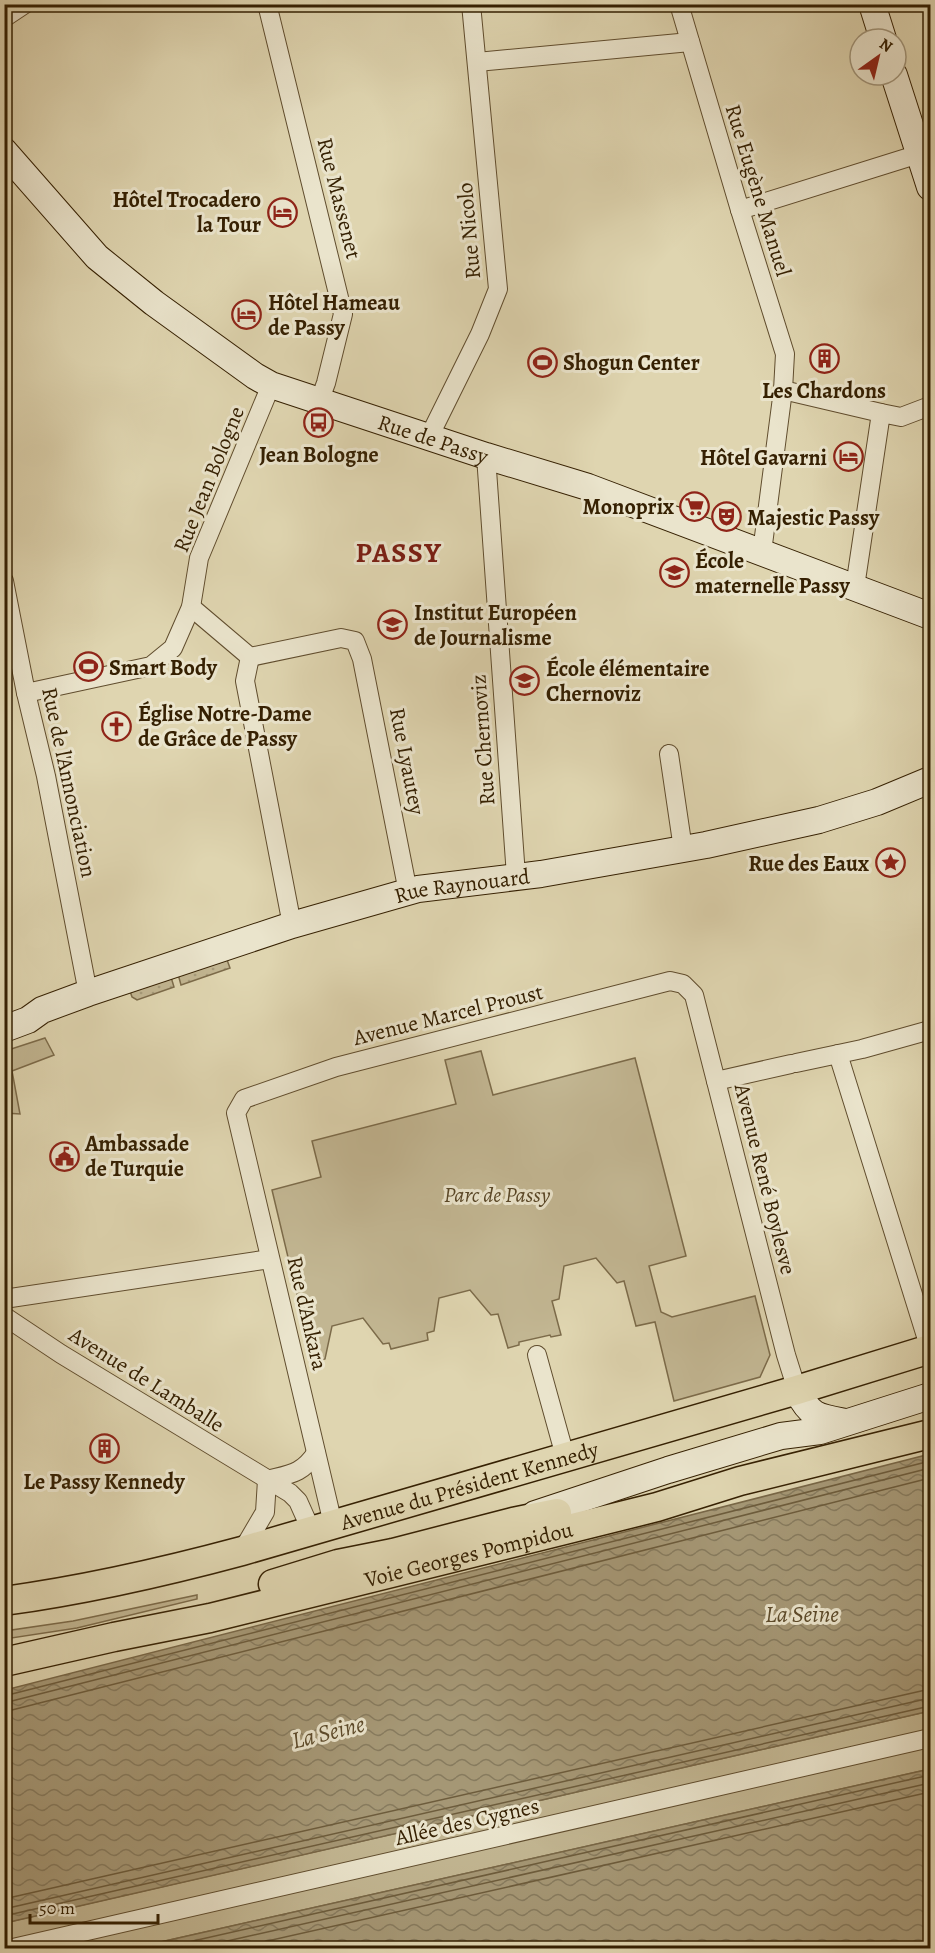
<svg xmlns="http://www.w3.org/2000/svg" width="935" height="1953" viewBox="0 0 935 1953" font-family="Alegreya,serif">
<style>
.green{fill:#c2b692;stroke:#7c6b4a;stroke-width:1.5}
.garden{fill:url(#garden-dots);stroke:#7c6b4a;stroke-width:1.5}
.water{fill:url(#water-waves);stroke:#786747;stroke-width:1.5}
.lines{fill:none;stroke-linecap:round;stroke-linejoin:round}
.shore{stroke:#6d5c3c;stroke-width:1.5}
.street-casing{stroke:#604d2e;stroke-width:20}
.secondary-casing{stroke:#352002;stroke-width:28}
.primary-casing{stroke:#352002;stroke-width:31}
.street{stroke:#eae4cc;stroke-width:18}
.secondary{stroke:#eae4cc;stroke-width:26}
.primary{stroke:#dfd5b0;stroke-width:28}
.labels{text-anchor:middle;stroke-width:6;stroke-linejoin:round;paint-order:stroke}
.street-label{font-size:22px;fill:#352002;stroke:#eae4cc}
.poi-label{font-size:22px;font-weight:bold;fill:#352002;stroke:#eae4cc;text-anchor:start}
.park-label{font-size:22px;font-style:italic;fill:#584626;stroke:#eae4cc}
.water-label{font-size:24px;font-style:italic;fill:#5c4a2a;stroke:#eae4cc}
.district-label{font-size:28px;font-weight:bold;letter-spacing:1.5px;fill:#7a1f14;stroke:#eae4cc}
</style>
<defs>
<pattern id="garden-dots" width="8" height="8" patternUnits="userSpaceOnUse" patternTransform="scale(1.5)"><rect width="8" height="8" fill="#c2b692"/><path d="M2 2h.1M6 6h.1" fill="none" stroke="#a79c7c" stroke-width="1.8" stroke-linecap="round"/></pattern>
<pattern id="water-waves" width="16" height="10" patternUnits="userSpaceOnUse" patternTransform="scale(1.5)"><rect width="16" height="10" fill="#a59775"/><path d="M0 5q4-4 8 0t8 0" fill="none" stroke="#877b5e"/></pattern>
</defs>
<rect width="100%" height="100%" fill="#dfd5b0"/>
<filter id="stains"><feTurbulence type="fractalNoise" baseFrequency=".00333" numOctaves="4"/><feColorMatrix values="0 0 0 0 .2 0 0 0 0 .09 0 0 0 0 .02 0 0 0 .5 -.17"/></filter>
<radialGradient id="worn" r=".72"><stop offset=".6" stop-color="#630" stop-opacity="0"/><stop offset="1" stop-color="#630" stop-opacity=".3"/></radialGradient>
<!-- green -->
<g class="green">
<path d="M 45,1038 L 54,1055 L 12,1071 L 20,1114 L 5,1113 L 5,1051 Z"/>
<path d="M 481,1051 L 493,1095 L 635,1058 L 686,1256 L 649,1266 L 661,1312 L 672,1317 L 755,1296 L 770,1355 L 760,1377 L 674,1401 L 655,1322 L 636,1326 L 624,1281 L 617,1283 L 596,1258 L 564,1266 L 559,1299 L 552,1301 L 561,1335 L 551,1337 L 550,1335 L 519,1342 L 519,1345 L 508,1348 L 498,1314 L 491,1315 L 470,1290 L 439,1298 L 434,1331 L 427,1333 L 428,1340 L 391,1349 L 389,1343 L 383,1344 L 363,1318 L 332,1326 L 325,1359 L 313,1362 L 272,1190 L 321,1177 L 312,1141 L 456,1104 L 445,1060 Z"/>
<path d="M 197,1595 L 197,1599 L 77,1628 L 5,1639 L 5,1631 L 73,1621 Z"/>
<path d="M 930,1711 L 930,1769 L 134,1948 L 5,1948 L 4,1923 Z"/>
</g>
<!-- garden -->
<g class="garden">
<path d="M 226,957 L 230,968 L 181,985 L 178,974 Z"/>
<path d="M 171,977 L 174,987 L 137,1000 L 132,997 L 130,991 Z"/>
</g>
<!-- water -->
<g class="water">
<path d="M 930,1454 L 930,1711 L 5,1923 L 5,1690 Z"/>
<path d="M 930,1769 L 930,1948 L 134,1948 Z"/>
</g>
<g class="lines">
<!-- shore -->
<g class="shore">
<path d="M 4,1696 L 930,1461"/>
<path d="M 4,1703 L 930,1468"/>
<path d="M 4,1712 L 930,1478"/>
<path d="M 4,1899 L 930,1689"/>
<path d="M 4,1909 L 930,1698"/>
<path d="M 4,1916 L 930,1706"/>
<path d="M 162,1948 L 930,1775"/>
<path d="M 196,1948 L 930,1783"/>
<path d="M 236,1948 L 930,1792"/>
</g>
<defs>
<g id="street">
<path d="M 267,4 L 343,314 L 326,383 L 319,402"/>
<path d="M 679,4 L 740,210 L 785,354 L 783,390 L 762,552"/>
<path d="M 4,18 L 25,4"/>
<path d="M 477,62 L 690,42"/>
<path d="M 740,210 L 919,154"/>
<path d="M 783,390 L 881,413"/>
<path d="M 429,437 L 480,334 L 498,289 L 471,4"/>
<path d="M 486,456 L 516,876"/>
<path d="M 4,581 L 26,693 L 46,776 L 88,993"/>
<path d="M 855,587 L 881,413 L 901,417 L 930,406"/>
<path d="M 191,607 L 250,657 L 341,638 L 355,641 L 362,659 L 408,892"/>
<path d="M 250,657 L 245,681 L 292,925"/>
<path d="M 26,693 L 151,666 L 173,648 L 191,607 L 199,558 L 271,385"/>
<path d="M 669,754 L 683,849"/>
<path d="M 838,1054 L 930,1349"/>
<path d="M 796,1063 L 862,1049 L 930,1030"/>
<path d="M 716,1081 L 791,1064"/>
<path d="M 4,1299 L 270,1259"/>
<path d="M 4,1316 L 61,1354 L 290,1493 L 298,1501 L 311,1530"/>
<path d="M 537,1355 L 565,1456"/>
<path d="M 333,1524 L 236,1113 L 244,1099 L 336,1067 L 670,981 L 683,984 L 694,995 L 786,1355 L 797,1390"/>
<path d="M 242,1551 L 265,1512 L 267,1480 C 290,1474 302,1474 316,1453"/>
<path d="M 13,1948 L 930,1738"/>
</g>
<g id="secondary">
<path d="M 872,4 L 883,39"/>
<path d="M 894,75 L 930,187"/>
<path id="s1" d="M 4,151 L 97,257 L 154,303 L 255,376 L 271,385 L 486,456 L 588,487 L 930,616"/>
<path id="s2" d="M 4,1029 L 28,1020 L 42,1010 L 88,993 L 292,925 L 418,889 L 541,874 L 706,845 L 819,820 L 877,802 L 930,780"/>
<path d="M 797,1390 C 810,1417 818,1417 846,1422"/>
<path d="M 535,1514 L 668,1470 L 781,1436 L 820,1431 L 930,1396"/>
</g>
<g id="primary">
<path d="M 273,1584 L 338,1564 L 393,1553 L 513,1522 L 557,1513"/>
<path id="s3" d="M 4,1601 C 85,1590 164,1572 242,1551 L 797,1390 L 930,1349"/>
<path id="s4" d="M 4,1662 L 114,1637 L 210,1618 L 657,1507 L 740,1481 L 930,1434"/>
</g>
</defs>
<!-- street casing -->
<use href="#street" class="street-casing"/>
<!-- secondary casing -->
<use href="#secondary" class="secondary-casing"/>
<!-- primary casing -->
<use href="#primary" class="primary-casing"/>
<!-- street -->
<use href="#street" class="street"/>
<!-- secondary -->
<use href="#secondary" class="secondary"/>
<!-- primary -->
<use href="#primary" class="primary"/>
</g>
<!-- icons -->
<defs>
<symbol id="hotel-ring" viewBox="-11 -11 22 22"><circle r="9.5" fill="#eae4cc" stroke="#8f2418" stroke-width="1.5"/><path d="M-6-4.5h1.5V1H6V5H4.5V3h-9V5H-6ZM-4 0a1.8 1.8 0 1 1 3.6 0ZM.5 0V-2.5h3Q6-2.5 6 0Z" fill="#8f2418"/></symbol>
<symbol id="building-ring" viewBox="-11 -11 22 22"><circle r="9.5" fill="#eae4cc" stroke="#8f2418" stroke-width="1.5"/><path d="M-4-6H4V6H1V3H-1V6H-4ZM-2.5-4.3h1.7v1.8h-1.7ZM.8-4.3h1.7v1.8H.8ZM-2.5-1h1.7V.8h-1.7ZM.8-1h1.7V.8H.8Z" fill="#8f2418"/></symbol>
<symbol id="stadium-ring" viewBox="-11 -11 22 22"><circle r="9.5" fill="#eae4cc" stroke="#8f2418" stroke-width="1.5"/><path d="M0-5a6.5 5 0 1 0 0 10a6.5 5 0 1 0 0-10ZM-3.5-1.8h7v3.6h-7Z" fill="#8f2418"/></symbol>
<symbol id="bus-ring" viewBox="-11 -11 22 22"><circle r="9.5" fill="#eae4cc" stroke="#8f2418" stroke-width="1.5"/><path d="M-5-6H5V4H4V6H2V4H-2V6H-4V4H-5ZM-3.5-4V0h7V-4ZM-3.5 1.2v1.5H-2V1.2ZM2 1.2v1.5H3.5V1.2Z" fill="#8f2418"/></symbol>
<symbol id="supermarket-ring" viewBox="-11 -11 22 22"><circle r="9.5" fill="#eae4cc" stroke="#8f2418" stroke-width="1.5"/><path d="M-6-5.5h2.5l.6 2H6L4.5 2H-2.5L-4.4-4H-6ZM-1.5 3.2a1.3 1.3 0 1 0 .1 0ZM3 3.2a1.3 1.3 0 1 0 .1 0Z" fill="#8f2418"/></symbol>
<symbol id="theatre-ring" viewBox="-11 -11 22 22"><circle r="9.5" fill="#eae4cc" stroke="#8f2418" stroke-width="1.5"/><path d="M-5-5.5Q0-4 5-5.5V0Q5 5 0 6Q-5 5-5 0ZM-3.3-2.5H-1v1.5H-3.3ZM1-2.5H3.3v1.5H1ZM-2.8 1Q0 5.5 2.8 1Z" fill="#8f2418"/></symbol>
<symbol id="school-ring" viewBox="-11 -11 22 22"><circle r="9.5" fill="#eae4cc" stroke="#8f2418" stroke-width="1.5"/><path d="M0-5L7-2L0 1L-7-2ZM-4 1L0 2.5L4 1V4Q0 6-4 4Z" fill="#8f2418"/></symbol>
<symbol id="university-ring" viewBox="-11 -11 22 22"><circle r="9.5" fill="#eae4cc" stroke="#8f2418" stroke-width="1.5"/><path d="M0-5L7-2L0 1L-7-2ZM-4 1L0 2.5L4 1V4Q0 6-4 4Z" fill="#8f2418"/></symbol>
<symbol id="church-ring" viewBox="-11 -11 22 22"><circle r="9.5" fill="#eae4cc" stroke="#8f2418" stroke-width="1.5"/><path d="M-1.2-6h2.4v3.5h3.3v2.4h-3.3V6h-2.4V-.1h-3.3v-2.4h3.3Z" fill="#8f2418"/></symbol>
<symbol id="sight-ring" viewBox="-11 -11 22 22"><circle r="9.5" fill="#eae4cc" stroke="#8f2418" stroke-width="1.5"/><path d="M0-6L1.8-2.2L6-1.7L2.9 1.2L3.7 5.4L0 3.3L-3.7 5.4L-2.9 1.2L-6-1.7L-1.8-2.2Z" fill="#8f2418"/></symbol>
<symbol id="civic-ring" viewBox="-11 -11 22 22"><circle r="9.5" fill="#eae4cc" stroke="#8f2418" stroke-width="1.5"/><path d="M-.6-6.5H3V-4.5H.6V-3L4-1V1h2V6H-6V1h2V-1L-.6-3ZM-1.2 2.5V6h2.4V2.5Z" fill="#8f2418"/></symbol>
</defs>
<g fill-rule="evenodd">
<use href="#hotel-ring" x="266" y="196" width="33" height="33"/>
<use href="#hotel-ring" x="230" y="298" width="33" height="33"/>
<use href="#building-ring" x="808" y="342" width="33" height="33"/>
<use href="#stadium-ring" x="526" y="346" width="33" height="33"/>
<use href="#bus-ring" x="302" y="406" width="33" height="33"/>
<use href="#hotel-ring" x="832" y="440" width="33" height="33"/>
<use href="#supermarket-ring" x="678" y="490" width="33" height="33"/>
<use href="#theatre-ring" x="710" y="500" width="33" height="33"/>
<use href="#school-ring" x="658" y="556" width="33" height="33"/>
<use href="#university-ring" x="376" y="608" width="33" height="33"/>
<use href="#stadium-ring" x="72" y="650" width="33" height="33"/>
<use href="#school-ring" x="508" y="664" width="33" height="33"/>
<use href="#church-ring" x="100" y="710" width="33" height="33"/>
<use href="#sight-ring" x="874" y="846" width="33" height="33"/>
<use href="#civic-ring" x="48" y="1140" width="33" height="33"/>
<use href="#building-ring" x="88" y="1432" width="33" height="33"/>
</g>
<g class="labels">
<!-- street labels -->
<g class="street-label">
<text transform="translate(759 190) rotate(73)" y="8">Rue Eugène Manuel</text>
<text transform="translate(340 198) rotate(76)" y="8">Rue Massenet</text>
<text transform="translate(468 231) rotate(-95)" y="8">Rue Nicolo</text>
<text dy="8" stroke="none"><textPath href="#s1" startOffset="528">Rue de Passy</textPath></text>
<text transform="translate(208 479) rotate(-68)" y="8">Rue Jean Bologne</text>
<text transform="translate(482 740) rotate(-94)" y="8">Rue Chernoviz</text>
<text transform="translate(408 761) rotate(79)" y="8">Rue Lyautey</text>
<text transform="translate(70 782) rotate(78)" y="8">Rue de l'Annonciation</text>
<text dy="8" stroke="none"><textPath href="#s2" startOffset="482">Rue Raynouard</textPath></text>
<text transform="translate(448 1014) rotate(-14)" y="8">Avenue Marcel Proust</text>
<text transform="translate(766 1179) rotate(76)" y="8">Avenue René Boylesve</text>
<text transform="translate(308 1313) rotate(77)" y="8">Rue d'Ankara</text>
<text transform="translate(147 1379) rotate(32)" y="8">Avenue de Lamballe</text>
<text dy="8" stroke="none"><textPath href="#s3" startOffset="480">Avenue du Président Kennedy</textPath></text>
<text dy="8" stroke="none"><textPath href="#s4" startOffset="477">Voie Georges Pompidou</textPath></text>
<text transform="translate(467 1821) rotate(-13)" y="8">Allée des Cygnes</text>
</g>
<!-- poi labels -->
<g class="poi-label">
<text x="261" y="207" text-anchor="end">Hôtel Trocadero<tspan x="261" dy="25">la Tour</tspan></text>
<text x="268" y="310">Hôtel Hameau<tspan x="268" dy="25">de Passy</tspan></text>
<text x="563" y="370">Shogun Center</text>
<text x="824" y="398" text-anchor="middle">Les Chardons</text>
<text x="319" y="462" text-anchor="middle">Jean Bologne</text>
<text x="827" y="465" text-anchor="end">Hôtel Gavarni</text>
<text x="674" y="514" text-anchor="end">Monoprix</text>
<text x="747" y="525">Majestic Passy</text>
<text x="695" y="568">École<tspan x="695" dy="25">maternelle Passy</tspan></text>
<text x="414" y="620">Institut Européen<tspan x="414" dy="25">de Journalisme</tspan></text>
<text x="109" y="675">Smart Body</text>
<text x="546" y="676">École élémentaire<tspan x="546" dy="25">Chernoviz</tspan></text>
<text x="138" y="721">Église Notre-Dame<tspan x="138" dy="25">de Grâce de Passy</tspan></text>
<text x="869" y="871" text-anchor="end">Rue des Eaux</text>
<text x="85" y="1151">Ambassade<tspan x="85" dy="25">de Turquie</tspan></text>
<text x="104" y="1489" text-anchor="middle">Le Passy Kennedy</text>
</g>
<!-- park labels -->
<g class="park-label">
<text x="497" y="1202">Parc de Passy</text>
</g>
<!-- water labels -->
<g class="water-label">
<text x="802" y="1622">La Seine</text>
<text transform="translate(328 1732) rotate(-14)" y="8">La Seine</text>
</g>
<!-- district labels -->
<g class="district-label">
<text x="399" y="562">PASSY</text>
</g>
</g>
<!-- margin -->
<rect width="935" height="1953" fill="none" stroke="#dfd5b0" stroke-width="24"/>
<rect x="6" y="6" width="923" height="1941" fill="none" stroke="#352002" stroke-width="3"/>
<rect x="12" y="12" width="911" height="1929" fill="none" stroke="#352002" stroke-width="1.5"/>
<!-- north arrow -->
<g transform="translate(878 57) rotate(34)"><circle r="28" fill="#eae4cc" stroke="#a2967b" stroke-width="1.5"/>
<path d="M0-4.5L10 22L0 15L-10 22Z" fill="#8f2418"/>
<text y="-9" font-size="16" font-weight="bold" text-anchor="middle" fill="#352002">N</text>
</g>
<!-- scale -->
<path d="M30 1914v9h128v-9" fill="none" stroke="#352002" stroke-width="3"/>
<text x="39" y="1914" font-size="18" fill="#352002" stroke="#eae4cc" stroke-width="4.5" paint-order="stroke">50 m</text>
<rect width="100%" height="100%" filter="url(#stains)"/>
<rect width="100%" height="100%" fill="url(#worn)"/>
</svg>
